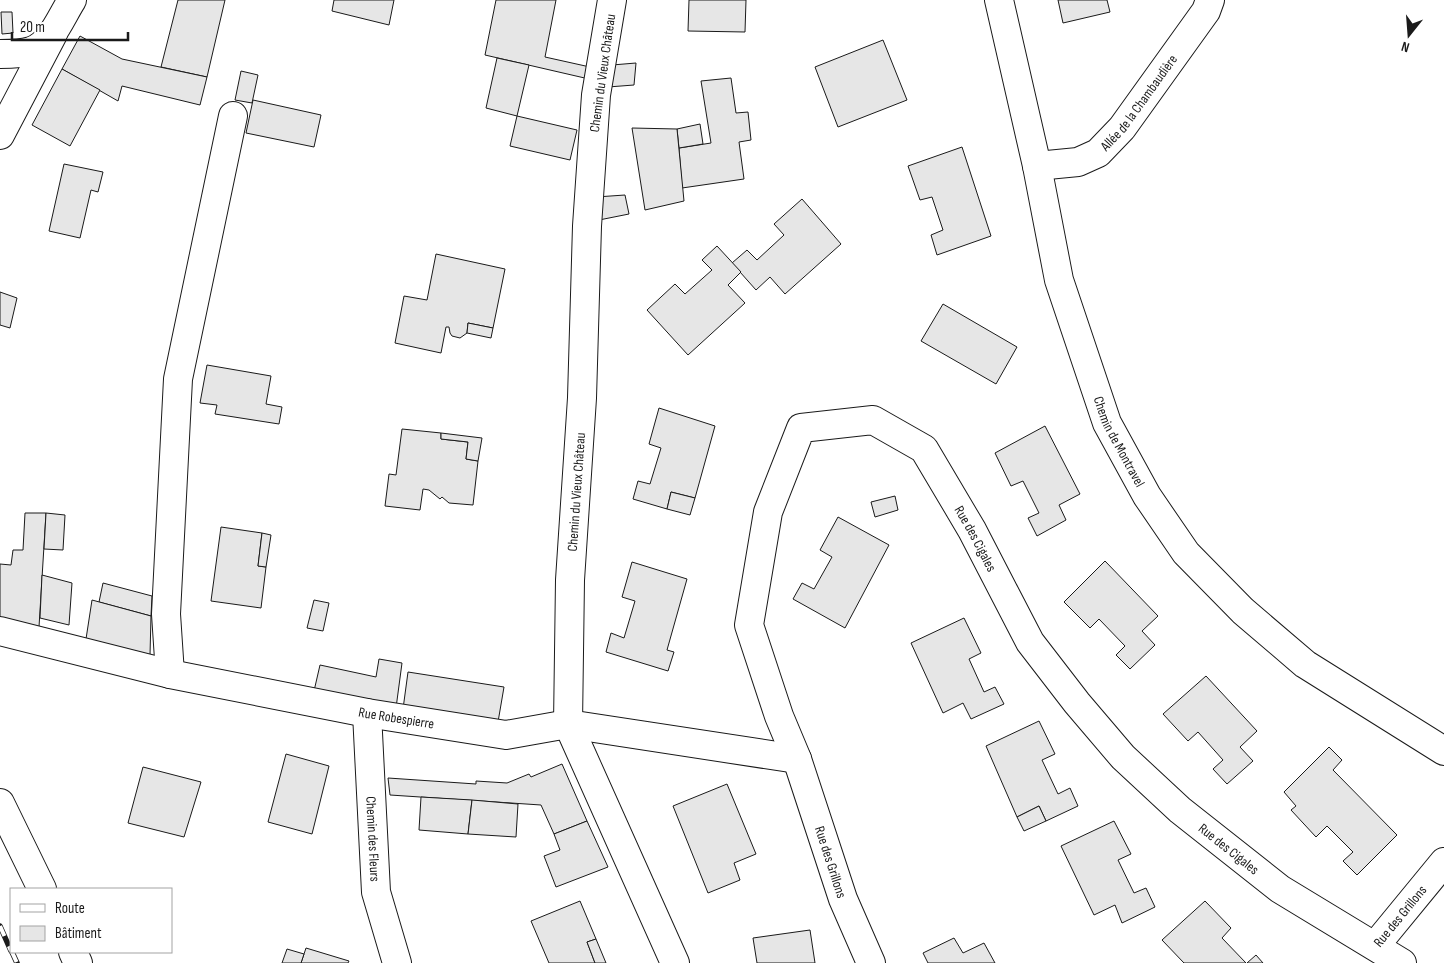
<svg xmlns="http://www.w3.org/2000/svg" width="1444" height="963" viewBox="0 0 1444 963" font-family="'Sofia Sans Condensed',sans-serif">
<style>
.building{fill:#e6e6e6;stroke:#1a1a1a}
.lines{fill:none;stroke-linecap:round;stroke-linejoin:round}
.minor-casing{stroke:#1a1a1a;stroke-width:30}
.tertiary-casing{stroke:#1a1a1a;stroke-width:30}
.minor{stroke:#fff;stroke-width:28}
.tertiary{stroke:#fff;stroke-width:28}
.rail-casing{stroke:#1a1a1a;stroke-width:5.5}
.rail{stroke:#fff;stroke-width:4;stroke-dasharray:11;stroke-linecap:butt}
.labels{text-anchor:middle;stroke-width:4;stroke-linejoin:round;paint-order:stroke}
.street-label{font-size:14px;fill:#1a1a1a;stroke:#fff}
</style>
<rect width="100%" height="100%" fill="#fff"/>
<!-- building -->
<g class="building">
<path d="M 178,0 L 225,0 L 207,77 L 161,67 Z"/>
<path d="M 334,0 L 394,0 L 389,25 L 332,11 Z"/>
<path d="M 496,0 L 556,0 L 545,57 L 590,67 L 589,79 L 485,55 Z"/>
<path d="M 689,0 L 746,0 L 745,32 L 688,31 Z"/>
<path d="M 1058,0 L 1107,0 L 1110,12 L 1063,23 Z"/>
<path d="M 1,12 L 12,12 L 13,33 L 2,34 Z"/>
<path d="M 80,36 L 122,59 L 207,77 L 200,105 L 122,86 L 118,101 L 62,69 Z"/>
<path d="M 883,40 L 907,100 L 838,127 L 815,67 Z"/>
<path d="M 497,58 L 529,65 L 517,116 L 486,108 Z"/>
<path d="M 636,63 L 634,85 L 608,87 L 612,65 Z"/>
<path d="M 62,69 L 100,90 L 70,146 L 32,125 Z"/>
<path d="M 241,71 L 258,75 L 252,103 L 235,100 Z"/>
<path d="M 731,78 L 736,113 L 748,112 L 751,140 L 739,142 L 744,179 L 682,188 L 679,148 L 711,143 L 701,81 Z"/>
<path d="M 253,100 L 321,115 L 314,147 L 246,133 Z"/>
<path d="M 517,116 L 577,130 L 570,160 L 510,146 Z"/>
<path d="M 700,124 L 703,144 L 679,148 L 677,129 Z"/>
<path d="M 632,128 L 677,129 L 684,201 L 645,210 Z"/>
<path d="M 962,147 L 991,236 L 937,255 L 931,235 L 943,230 L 932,197 L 920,200 L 908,166 Z"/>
<path d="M 64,164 L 103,172 L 98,192 L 91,190 L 80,238 L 49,231 Z"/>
<path d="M 625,195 L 629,214 L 594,221 L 596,197 Z"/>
<path d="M 802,199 L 841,244 L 785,294 L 770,277 L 756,290 L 732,263 L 747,250 L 757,260 L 784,235 L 774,224 Z"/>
<path d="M 717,246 L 741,272 L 728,285 L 745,303 L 688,355 L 647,310 L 675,284 L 685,294 L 712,270 L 702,260 Z"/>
<path d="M 436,254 L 505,269 L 493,328 L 468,323 L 467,333 L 460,338 L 452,336 L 450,333 L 449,327 L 446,327 L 441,353 L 395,343 L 404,296 L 427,300 Z"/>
<path d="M 0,292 L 17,298 L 10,328 L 0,325 Z"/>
<path d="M 943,304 L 1017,347 L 996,384 L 921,341 Z"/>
<path d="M 468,323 L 493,328 L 491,338 L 467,333 Z"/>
<path d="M 207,365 L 271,376 L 266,404 L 282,407 L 279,424 L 215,414 L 217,405 L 200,403 Z"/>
<path d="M 659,408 L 715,426 L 695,498 L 671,492 L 667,509 L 633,499 L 638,481 L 650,484 L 661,448 L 649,444 Z"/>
<path d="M 1045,426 L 1080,494 L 1059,505 L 1066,520 L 1037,536 L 1028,518 L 1039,513 L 1023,481 L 1011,486 L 995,453 Z"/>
<path d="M 402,429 L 441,433 L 441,439 L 468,442 L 466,459 L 478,461 L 473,505 L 449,503 L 442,497 L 440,499 L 429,490 L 423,489 L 420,510 L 385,506 L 389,474 L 396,475 Z"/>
<path d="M 441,433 L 482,438 L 478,461 L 466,459 L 468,442 L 441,439 Z"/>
<path d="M 671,492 L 695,498 L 690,515 L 667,509 Z"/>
<path d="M 895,496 L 898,510 L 875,517 L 871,502 Z"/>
<path d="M 25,513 L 46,513 L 39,627 L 0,618 L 0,564 L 11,565 L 13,550 L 23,550 Z"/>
<path d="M 46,513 L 65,515 L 63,550 L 44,549 Z"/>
<path d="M 838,517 L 889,545 L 845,628 L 793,599 L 802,583 L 814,589 L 832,557 L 820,550 Z"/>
<path d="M 221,527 L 262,533 L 258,566 L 266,567 L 261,608 L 211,601 Z"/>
<path d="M 262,533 L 271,535 L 266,567 L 258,566 Z"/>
<path d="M 1105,561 L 1158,616 L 1142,631 L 1155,645 L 1130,669 L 1116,655 L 1125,646 L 1099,619 L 1090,628 L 1064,602 Z"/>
<path d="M 632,562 L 687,579 L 667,650 L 674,652 L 668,671 L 606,652 L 611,633 L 624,638 L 635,601 L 622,597 Z"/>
<path d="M 42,575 L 72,583 L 69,625 L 40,618 Z"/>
<path d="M 103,583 L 152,596 L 151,616 L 99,602 Z"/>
<path d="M 92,600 L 151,616 L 150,655 L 86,639 Z"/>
<path d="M 314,600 L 329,603 L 323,631 L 307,628 Z"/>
<path d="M 964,618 L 981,653 L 969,659 L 984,692 L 995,687 L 1004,704 L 971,719 L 963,703 L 943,713 L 911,643 Z"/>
<path d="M 379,659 L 402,663 L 396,708 L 314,691 L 320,665 L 376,677 Z"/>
<path d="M 408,672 L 504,687 L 498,722 L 403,709 Z"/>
<path d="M 1206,676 L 1257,731 L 1240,747 L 1253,761 L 1227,784 L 1213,769 L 1223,760 L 1198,732 L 1188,741 L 1163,714 Z"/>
<path d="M 1039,721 L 1055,754 L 1042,760 L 1058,794 L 1070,788 L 1078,806 L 1046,821 L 1039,806 L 1017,817 L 986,746 Z"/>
<path d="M 1329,747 L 1342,760 L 1333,770 L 1397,835 L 1357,875 L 1343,861 L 1353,852 L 1327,826 L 1316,837 L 1291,810 L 1296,806 L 1284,792 Z"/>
<path d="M 286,754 L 329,766 L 312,834 L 268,822 Z"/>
<path d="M 562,764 L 587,821 L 554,834 L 541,805 L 390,795 L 388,778 L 476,784 L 476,781 L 507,783 L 529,774 L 531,777 Z"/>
<path d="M 143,767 L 201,782 L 184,837 L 128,823 Z"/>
<path d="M 727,784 L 756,854 L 734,863 L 740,880 L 708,893 L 673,806 Z"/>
<path d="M 421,797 L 472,800 L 468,834 L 419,830 Z"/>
<path d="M 472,800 L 518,804 L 516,837 L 468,834 Z"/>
<path d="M 1039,806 L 1046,821 L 1024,831 L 1017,817 Z"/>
<path d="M 587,821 L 608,867 L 556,887 L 544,856 L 560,850 L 554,834 Z"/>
<path d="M 1114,821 L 1131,854 L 1118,860 L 1134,893 L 1146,888 L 1155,907 L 1122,923 L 1115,905 L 1094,915 L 1061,846 Z"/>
<path d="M 580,901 L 596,939 L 587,942 L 595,963 L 549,963 L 531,921 Z"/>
<path d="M 1205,901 L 1231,928 L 1222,938 L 1246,963 L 1184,963 L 1162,940 Z"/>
<path d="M 810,930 L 815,963 L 757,963 L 753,938 Z"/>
<path d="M 954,938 L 963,953 L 984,943 L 995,963 L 928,963 L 923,953 Z"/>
<path d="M 596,939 L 606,963 L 595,963 L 587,942 Z"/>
<path d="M 306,948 L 349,961 L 348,963 L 301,963 Z"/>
<path d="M 287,949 L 304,954 L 301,963 L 282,963 Z"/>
<path d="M 1256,955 L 1263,963 L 1247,963 Z"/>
</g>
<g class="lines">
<defs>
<g id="minor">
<path d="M 612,0 L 596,95 L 587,226 L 582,398 L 570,580 L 568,724 L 675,963"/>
<path d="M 0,54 C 10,54 22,54 31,51 C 51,45 61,17 72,0"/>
<path d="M 0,135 L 53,34"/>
<path id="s1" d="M 1037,166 L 1078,162 L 1098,153 L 1122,128 L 1206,11 L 1210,0"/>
<path id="s2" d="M 0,631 L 170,674 L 367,713 L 506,735 L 568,724 L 797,759"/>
<path d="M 170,674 L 166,614 L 178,379 L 233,116"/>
<path id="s3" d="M 367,713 L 376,892 L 397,963"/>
<path d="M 0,803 L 42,889"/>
<path id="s4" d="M 1375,946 L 1444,862"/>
<path d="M 73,952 L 78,963"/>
<path id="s5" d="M 871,963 L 843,899 L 797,759 L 779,716 L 749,625 L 768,512 L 801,428 L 873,420 L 924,449 L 972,530 L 1030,642 L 1077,703 L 1123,757 L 1180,810 L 1280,889 L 1402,963"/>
</g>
<g id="tertiary">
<path id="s6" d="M 999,0 L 1037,166 L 1059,280 L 1107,423 L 1147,496 L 1186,553 L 1243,611 L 1305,664 L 1444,751"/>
</g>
</defs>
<!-- minor casing -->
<use href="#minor" class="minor-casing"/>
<!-- tertiary casing -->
<use href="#tertiary" class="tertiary-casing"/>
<!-- minor -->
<use href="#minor" class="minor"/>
<!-- tertiary -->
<use href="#tertiary" class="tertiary"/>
<defs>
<g id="rail">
<path d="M 0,926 L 11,951"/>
<path d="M 12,952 L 17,963"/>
</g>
</defs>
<!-- rail casing -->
<use href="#rail" class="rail-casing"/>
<!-- rail -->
<use href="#rail" class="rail"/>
</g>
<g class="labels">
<!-- street labels -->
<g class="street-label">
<text transform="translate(602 73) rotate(-82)" y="5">Chemin du Vieux Château</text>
<text dy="5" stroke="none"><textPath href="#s1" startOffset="128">Allée de la Chambaudière</textPath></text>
<text dy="5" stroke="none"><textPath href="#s6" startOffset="459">Chemin de Montravel</textPath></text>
<text transform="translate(576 492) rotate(-86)" y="5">Chemin du Vieux Château</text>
<text dy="5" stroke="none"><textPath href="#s5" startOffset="799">Rue des Cigales</textPath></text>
<text dy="5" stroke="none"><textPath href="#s2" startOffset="406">Rue Robespierre</textPath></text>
<text dy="5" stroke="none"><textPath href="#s3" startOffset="126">Chemin des Fleurs</textPath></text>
<text dy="5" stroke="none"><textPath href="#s5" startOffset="1204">Rue des Cigales</textPath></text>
<text transform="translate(831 862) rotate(72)" y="5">Rue des Grillons</text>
<text dy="5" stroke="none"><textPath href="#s4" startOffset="39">Rue des Grillons</textPath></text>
</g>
</g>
<!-- legend -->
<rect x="10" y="888" width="162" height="65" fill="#ffffff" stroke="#a3a3a3"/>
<rect x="20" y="904" width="25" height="8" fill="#ffffff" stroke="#a3a3a3"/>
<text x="55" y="913" font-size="15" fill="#1a1a1a">Route</text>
<rect x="20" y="926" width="25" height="15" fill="#e6e6e6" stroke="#a3a3a3"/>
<text x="55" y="938" font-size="15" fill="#1a1a1a">Bâtiment</text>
<!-- north arrow -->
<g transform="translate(1409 35) rotate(197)" stroke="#ffffff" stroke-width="4" paint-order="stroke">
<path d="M0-4L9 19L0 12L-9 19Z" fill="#1a1a1a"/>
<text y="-8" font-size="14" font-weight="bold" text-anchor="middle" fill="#1a1a1a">N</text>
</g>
<!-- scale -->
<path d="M12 32v8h116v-8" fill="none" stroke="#1a1a1a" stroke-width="2.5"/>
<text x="20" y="32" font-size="15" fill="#1a1a1a" stroke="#ffffff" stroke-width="4" paint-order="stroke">20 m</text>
</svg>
